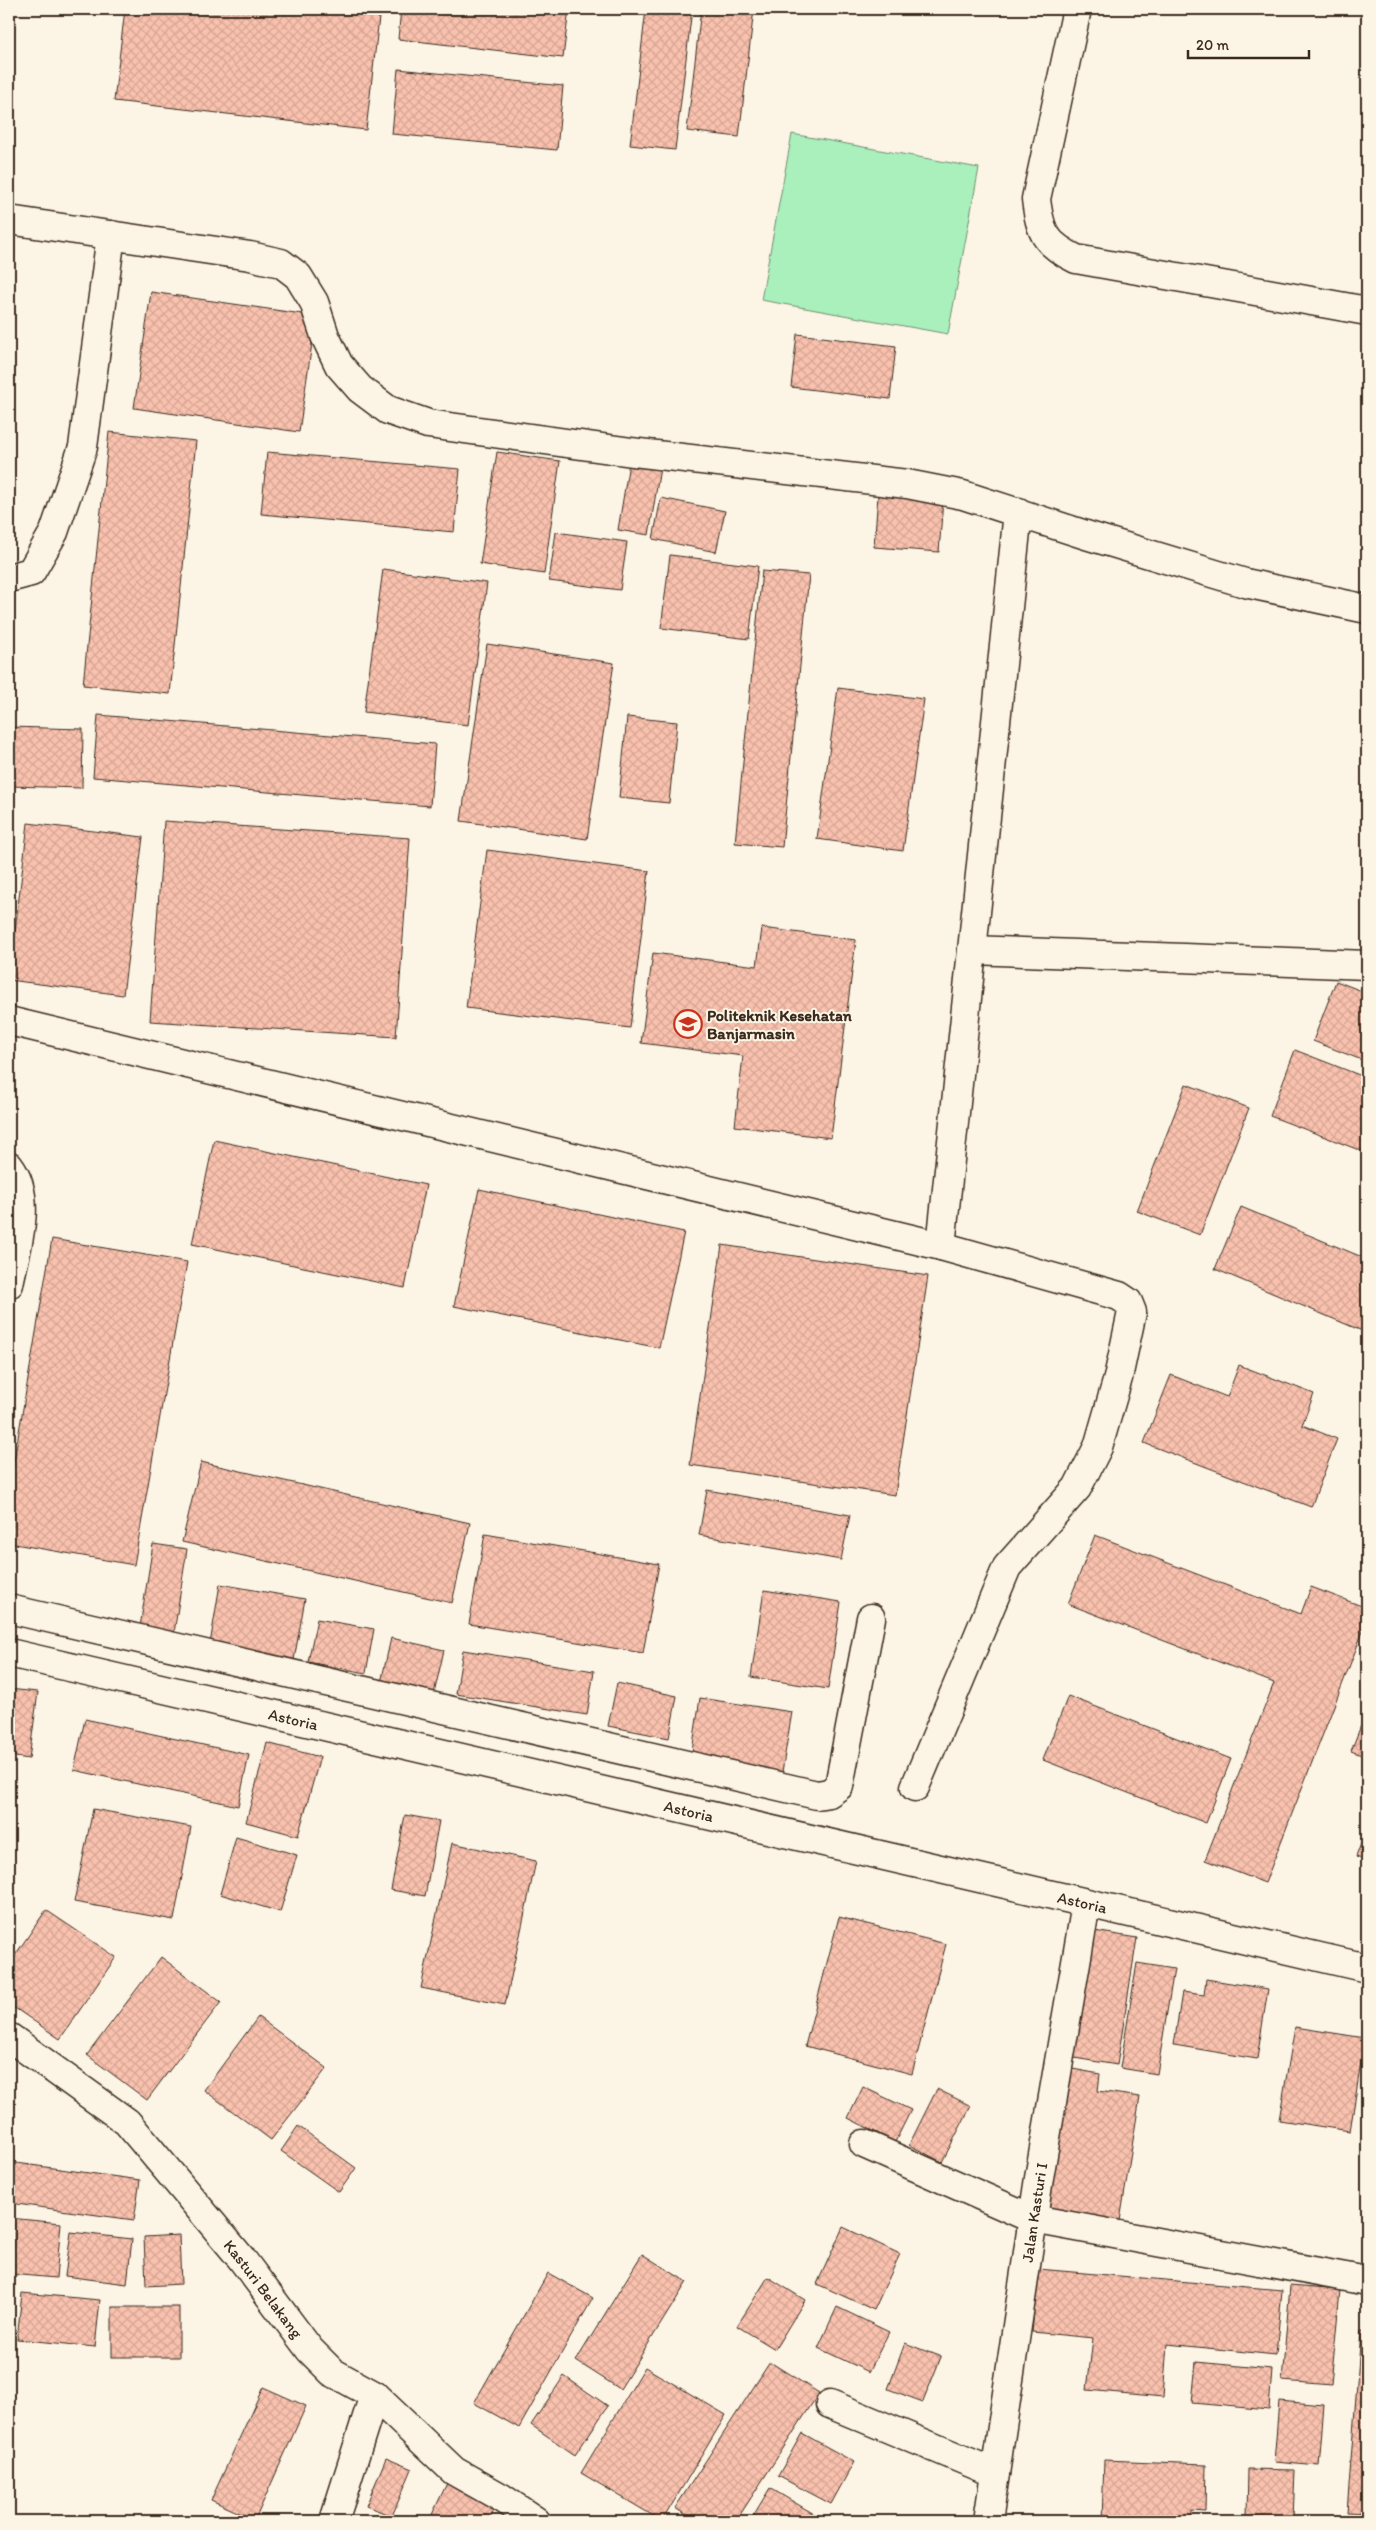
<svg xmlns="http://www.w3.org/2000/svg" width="1376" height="2530" viewBox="0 0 1376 2530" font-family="Itim,sans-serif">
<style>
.green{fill:#a9f0bd;stroke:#728d6e}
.building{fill:url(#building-cross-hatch);stroke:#3b2a1e}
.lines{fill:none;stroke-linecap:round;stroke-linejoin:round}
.minor-casing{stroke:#3b2a1e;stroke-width:31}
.minor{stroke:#fcf5e5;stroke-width:28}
.labels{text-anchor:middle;stroke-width:4;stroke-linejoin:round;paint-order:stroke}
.poi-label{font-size:16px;font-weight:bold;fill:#3b2a1e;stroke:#fcf5e5;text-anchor:start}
.street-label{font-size:16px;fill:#3b2a1e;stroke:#fcf5e5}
</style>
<defs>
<pattern id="building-cross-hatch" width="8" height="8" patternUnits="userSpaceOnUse" patternTransform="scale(1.25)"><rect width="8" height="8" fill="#f9c1ae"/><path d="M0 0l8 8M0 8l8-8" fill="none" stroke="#d6a695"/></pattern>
</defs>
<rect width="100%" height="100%" fill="#fcf5e5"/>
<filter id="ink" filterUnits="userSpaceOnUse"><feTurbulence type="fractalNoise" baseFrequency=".02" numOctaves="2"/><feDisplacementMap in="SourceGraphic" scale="10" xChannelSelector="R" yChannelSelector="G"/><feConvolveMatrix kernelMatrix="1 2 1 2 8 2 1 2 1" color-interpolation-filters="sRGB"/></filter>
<g filter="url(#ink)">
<!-- green -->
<path class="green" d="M 792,134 L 979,168 L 948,334 L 761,300 Z"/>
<!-- building -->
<g class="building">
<path d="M 125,9 L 380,9 L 366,130 L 114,101 Z"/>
<path d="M 401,9 L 569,9 L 563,58 L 398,39 Z"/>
<path d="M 646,9 L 692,9 L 675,150 L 630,145 Z"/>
<path d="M 701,9 L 754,9 L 739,137 L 687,131 Z"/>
<path d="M 398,69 L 563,86 L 557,150 L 392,134 Z"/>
<path d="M 151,292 L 316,316 L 299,432 L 134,408 Z"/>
<path d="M 797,334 L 896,346 L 890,399 L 791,387 Z"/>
<path d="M 109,432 L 196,441 L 170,694 L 83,685 Z"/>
<path d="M 267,452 L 460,469 L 454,532 L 261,514 Z"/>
<path d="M 497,452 L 560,461 L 544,574 L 480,564 Z"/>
<path d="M 629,463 L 660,468 L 649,535 L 618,530 Z"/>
<path d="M 878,495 L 943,500 L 939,552 L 874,547 Z"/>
<path d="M 661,498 L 725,511 L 716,552 L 653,539 Z"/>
<path d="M 556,532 L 627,542 L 620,590 L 549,581 Z"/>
<path d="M 670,555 L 758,566 L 749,639 L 661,628 Z"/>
<path d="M 383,569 L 487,583 L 468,725 L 364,712 Z"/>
<path d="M 762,571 L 809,575 L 782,847 L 735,843 Z"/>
<path d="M 487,644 L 614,663 L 587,839 L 461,821 Z"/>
<path d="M 838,688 L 924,699 L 903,851 L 817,839 Z"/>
<path d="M 98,715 L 435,744 L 430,806 L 93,777 Z"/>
<path d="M 627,717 L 677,722 L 669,803 L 619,798 Z"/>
<path d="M 9,727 L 83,729 L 82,788 L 9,786 Z"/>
<path d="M 164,821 L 410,838 L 396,1037 L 150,1021 Z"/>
<path d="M 28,823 L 143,837 L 123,995 L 9,980 Z"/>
<path d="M 487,850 L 649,871 L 630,1028 L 466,1008 Z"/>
<path d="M 762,928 L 856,940 L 831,1138 L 735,1126 L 743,1056 L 641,1043 L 653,953 L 757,966 Z"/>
<path d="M 1336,981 L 1367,993 L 1367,1062 L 1313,1041 Z"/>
<path d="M 1295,1050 L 1367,1078 L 1367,1153 L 1270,1116 Z"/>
<path d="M 1186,1084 L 1249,1108 L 1200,1235 L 1137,1211 Z"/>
<path d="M 214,1140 L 426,1185 L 405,1288 L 192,1244 Z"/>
<path d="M 479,1189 L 684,1232 L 659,1348 L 454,1306 Z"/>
<path d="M 1241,1207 L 1367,1259 L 1367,1333 L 1215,1269 Z"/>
<path d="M 52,1239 L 187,1262 L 134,1565 L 9,1543 L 9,1490 Z"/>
<path d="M 722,1245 L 928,1276 L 895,1495 L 690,1465 Z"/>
<path d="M 1239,1365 L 1314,1394 L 1302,1425 L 1337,1439 L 1311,1507 L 1144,1443 L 1171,1375 L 1227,1397 Z"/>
<path d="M 201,1462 L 470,1523 L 452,1603 L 182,1542 Z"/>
<path d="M 707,1490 L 850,1515 L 841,1560 L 699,1535 Z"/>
<path d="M 485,1534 L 659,1564 L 643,1653 L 469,1624 Z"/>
<path d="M 1095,1535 L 1301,1614 L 1311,1587 L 1367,1608 L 1367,1621 L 1265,1883 L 1205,1860 L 1274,1683 L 1068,1604 Z"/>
<path d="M 153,1544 L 187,1549 L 174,1633 L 140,1627 Z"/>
<path d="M 220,1584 L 305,1599 L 294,1660 L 210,1644 Z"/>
<path d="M 764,1590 L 841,1602 L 828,1689 L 751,1677 Z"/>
<path d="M 317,1619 L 374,1629 L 366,1673 L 308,1662 Z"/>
<path d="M 391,1638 L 444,1650 L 433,1698 L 380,1687 Z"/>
<path d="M 463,1650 L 594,1671 L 587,1715 L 456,1694 Z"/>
<path d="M 617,1683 L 677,1696 L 669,1738 L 608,1726 Z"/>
<path d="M 9,1689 L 38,1692 L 29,1759 L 9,1756 Z"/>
<path d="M 1068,1696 L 1231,1759 L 1206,1823 L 1043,1760 Z"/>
<path d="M 700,1698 L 792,1712 L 782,1772 L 691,1758 Z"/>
<path d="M 1367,1710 L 1367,1757 L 1351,1751 Z"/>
<path d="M 85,1719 L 249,1755 L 238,1806 L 74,1770 Z"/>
<path d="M 267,1743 L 320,1757 L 298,1836 L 246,1822 Z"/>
<path d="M 93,1809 L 191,1827 L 174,1920 L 74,1902 Z"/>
<path d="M 405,1815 L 439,1821 L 425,1896 L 391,1890 Z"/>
<path d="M 1367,1827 L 1367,1861 L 1356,1857 Z"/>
<path d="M 236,1837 L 297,1855 L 280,1912 L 220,1894 Z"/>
<path d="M 452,1843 L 536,1861 L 505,2005 L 421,1988 Z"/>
<path d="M 46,1910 L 116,1957 L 60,2039 L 9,2004 L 9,1964 Z"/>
<path d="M 839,1917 L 946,1944 L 912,2074 L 805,2046 Z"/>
<path d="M 1088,1930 L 1137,1938 L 1117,2065 L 1068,2057 Z"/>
<path d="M 161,1957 L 221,2002 L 147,2100 L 87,2055 Z"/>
<path d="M 1137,1963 L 1174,1969 L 1157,2074 L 1120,2068 Z"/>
<path d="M 1206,1979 L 1268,1989 L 1257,2059 L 1174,2045 L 1182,1992 L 1204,1995 Z"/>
<path d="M 258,2017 L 327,2068 L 271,2140 L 204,2090 Z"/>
<path d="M 1295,2027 L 1365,2038 L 1350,2131 L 1279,2120 Z"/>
<path d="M 1067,2068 L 1100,2074 L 1098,2091 L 1140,2097 L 1119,2227 L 1044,2215 Z"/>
<path d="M 863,2087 L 911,2110 L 895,2142 L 848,2118 Z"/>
<path d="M 937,2089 L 971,2106 L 942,2162 L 909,2145 Z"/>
<path d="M 298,2126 L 356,2168 L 339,2192 L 281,2151 Z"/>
<path d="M 9,2162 L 140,2180 L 134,2220 L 9,2203 Z"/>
<path d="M 9,2218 L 61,2223 L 56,2278 L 9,2274 Z"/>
<path d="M 843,2227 L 900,2254 L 874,2310 L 817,2284 Z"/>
<path d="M 71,2232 L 132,2239 L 127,2284 L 65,2276 Z"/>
<path d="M 179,2235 L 181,2284 L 146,2286 L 144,2237 Z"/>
<path d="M 642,2254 L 687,2282 L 620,2389 L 576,2361 Z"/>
<path d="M 1038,2269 L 1282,2290 L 1276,2355 L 1167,2344 L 1163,2397 L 1087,2390 L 1093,2338 L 1032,2332 Z"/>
<path d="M 548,2273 L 593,2298 L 519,2428 L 474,2403 Z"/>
<path d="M 768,2277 L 805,2300 L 775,2349 L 737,2326 Z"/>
<path d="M 1290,2286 L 1340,2290 L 1331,2385 L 1282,2381 Z"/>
<path d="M 22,2293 L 100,2300 L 95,2347 L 17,2339 Z"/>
<rect x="112" y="2307" width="67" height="50"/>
<path d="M 837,2307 L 889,2332 L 869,2372 L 818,2348 Z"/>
<path d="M 1361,2331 L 1367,2332 L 1367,2513 L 1347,2512 Z"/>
<path d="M 905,2343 L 941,2357 L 923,2402 L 888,2389 Z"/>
<path d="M 770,2362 L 819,2393 L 736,2521 L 696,2521 L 675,2508 Z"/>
<path d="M 1196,2362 L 1272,2369 L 1269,2410 L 1192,2403 Z"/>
<path d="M 645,2367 L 726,2415 L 662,2521 L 581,2473 Z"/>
<path d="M 564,2376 L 608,2406 L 575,2455 L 531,2425 Z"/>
<path d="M 263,2387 L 306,2406 L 255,2520 L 211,2500 Z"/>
<path d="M 1279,2401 L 1324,2405 L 1319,2466 L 1274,2462 Z"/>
<path d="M 802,2433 L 854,2462 L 831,2504 L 778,2476 Z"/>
<path d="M 386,2458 L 412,2469 L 392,2516 L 366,2506 Z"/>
<path d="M 1104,2460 L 1206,2464 L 1205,2512 L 1192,2511 L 1192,2521 L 1102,2521 Z"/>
<path d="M 1248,2469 L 1295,2470 L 1293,2518 L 1247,2516 Z"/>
<path d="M 448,2481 L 497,2504 L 489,2521 L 429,2521 Z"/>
<path d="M 770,2488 L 826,2521 L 750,2521 Z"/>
</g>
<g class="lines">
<defs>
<g id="minor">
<path d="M 1077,9 L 1036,199 C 1040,232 1045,244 1076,259 L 1367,311"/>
<path d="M 9,220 L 250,256 L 281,263 L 298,276 L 314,302 L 325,336 L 339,365 L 360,389 L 388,410 L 428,424 L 632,452 L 907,484 L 963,495 L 1086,535 L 1245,583 L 1367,609"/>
<path d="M 9,578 L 31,572 L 54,532 L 83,447 L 111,235"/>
<path d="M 972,950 L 1367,965"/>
<path d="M 9,1021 L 941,1246 L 1119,1296 L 1128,1302 L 1132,1312 L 1118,1378 L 1098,1447 L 1077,1488 L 1007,1567 L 915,1787"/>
<path d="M 9,1166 C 34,1198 16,1248 9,1284"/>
<path d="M 941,1246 L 1018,512"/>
<path d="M 9,1609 L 817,1795 L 829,1793 L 839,1786 L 871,1618"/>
<path id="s1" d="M 9,1653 L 1367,1968"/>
<path id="s2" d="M 9,2037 L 127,2122 L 241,2258 L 310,2350 L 332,2372 L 374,2395 L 454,2471 L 502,2498 L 536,2521"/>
<path d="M 864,2144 L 1033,2219 L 1367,2281"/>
<path d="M 830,2404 L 995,2473"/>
<path d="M 334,2521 L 374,2395"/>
<path id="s3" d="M 988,2521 L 1039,2178 L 1086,1904"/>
</g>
</defs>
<!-- minor casing -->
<use href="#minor" class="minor-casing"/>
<!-- minor -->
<use href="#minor" class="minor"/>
</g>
</g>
<!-- icons -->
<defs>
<symbol id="university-ring" viewBox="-11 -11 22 22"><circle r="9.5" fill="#fcf5e5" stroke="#c8321e" stroke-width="1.5"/><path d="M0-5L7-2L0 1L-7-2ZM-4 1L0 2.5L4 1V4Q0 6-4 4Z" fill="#c8321e"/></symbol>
</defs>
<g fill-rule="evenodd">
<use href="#university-ring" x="672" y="1008" width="32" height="32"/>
</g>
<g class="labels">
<!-- poi labels -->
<g class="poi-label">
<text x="707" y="1021">Politeknik Kesehatan<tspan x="707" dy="18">Banjarmasin</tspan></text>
</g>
<!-- street labels -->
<g class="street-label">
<text dy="6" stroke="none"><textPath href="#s1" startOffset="292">Astoria</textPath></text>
<text dy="6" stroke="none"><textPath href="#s1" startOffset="698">Astoria</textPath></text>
<text dy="6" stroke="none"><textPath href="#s1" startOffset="1102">Astoria</textPath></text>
<text dy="6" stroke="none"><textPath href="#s3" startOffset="312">Jalan Kasturi I</textPath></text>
<text dy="6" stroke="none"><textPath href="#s2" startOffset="361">Kasturi Belakang</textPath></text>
</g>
</g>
<!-- margin -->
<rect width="1376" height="2530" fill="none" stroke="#fcf5e5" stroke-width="30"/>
<rect x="15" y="15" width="1346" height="2500" fill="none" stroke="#3b2a1e" stroke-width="2" filter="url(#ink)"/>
<!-- scale -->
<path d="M1188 50v8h121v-8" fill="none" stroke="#3b2a1e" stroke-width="2.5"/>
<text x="1196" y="50" font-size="15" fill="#3b2a1e" stroke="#fcf5e5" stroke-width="4" paint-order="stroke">20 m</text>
</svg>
